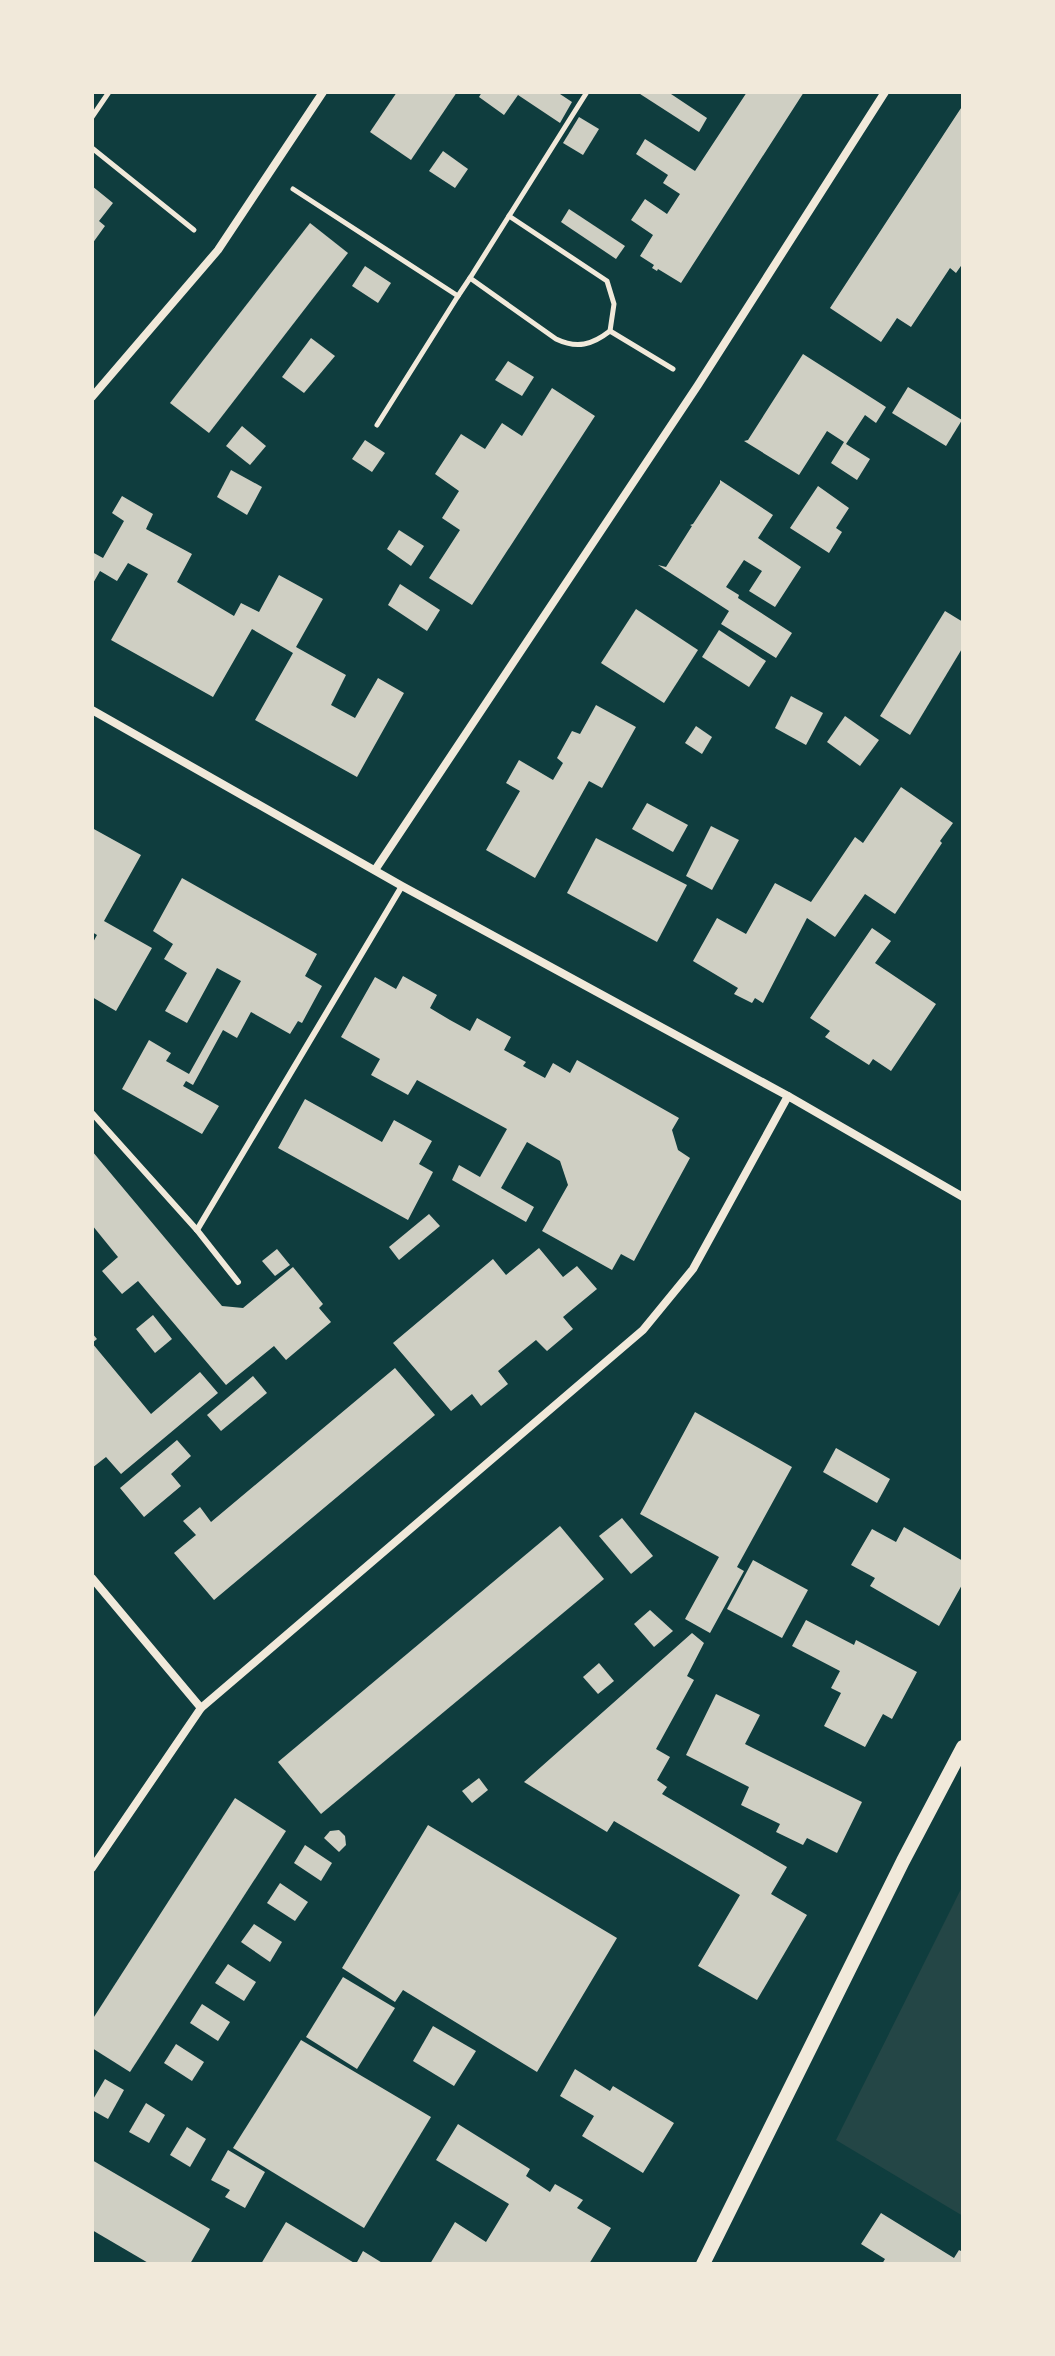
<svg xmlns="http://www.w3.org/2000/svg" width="1055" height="2356" viewBox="0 0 1055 2356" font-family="Cabin,sans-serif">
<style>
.green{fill:#244646}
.building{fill:#cfcfc3}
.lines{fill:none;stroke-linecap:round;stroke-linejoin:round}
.path{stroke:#f1e9da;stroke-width:5}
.service{stroke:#f1e9da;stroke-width:6}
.minor{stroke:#f1e9da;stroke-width:8}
.tertiary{stroke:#f1e9da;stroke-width:14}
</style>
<rect width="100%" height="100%" fill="#0f3d3e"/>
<!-- green -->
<path class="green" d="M 963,1885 L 963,2216 L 836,2140 Z"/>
<!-- building -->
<g class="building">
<path d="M 397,92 L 457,92 L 411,160 L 370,132 Z"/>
<path d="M 482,92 L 557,92 L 572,102 L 560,123 L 518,95 L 504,115 L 479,97 Z"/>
<path d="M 637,92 L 668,92 L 707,118 L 699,132 Z"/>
<path d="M 747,92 L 804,92 L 681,283 L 658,269 L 657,271 L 652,268 L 654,265 L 640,256 L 653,235 L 631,220 L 645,199 L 667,214 L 680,194 L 663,183 L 668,175 L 636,154 L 645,139 L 695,171 Z"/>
<path d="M 963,105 L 963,263 L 956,273 L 950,268 L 911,327 L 897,318 L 881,342 L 830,308 Z"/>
<path d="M 579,117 L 599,129 L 583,155 L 563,143 Z"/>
<path d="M 443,151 L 468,169 L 455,188 L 429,171 Z"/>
<path d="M 92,186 L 113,203 L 99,221 L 105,226 L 92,244 Z"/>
<path d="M 569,209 L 625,246 L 616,259 L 561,222 Z"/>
<path d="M 310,223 L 348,253 L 209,433 L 170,403 Z"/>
<path d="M 365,266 L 391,283 L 378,303 L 352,286 Z"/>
<path d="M 311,338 L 335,356 L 304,393 L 282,377 Z"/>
<path d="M 803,354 L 886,407 L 876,423 L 865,415 L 846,444 L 870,459 L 857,480 L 831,463 L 844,442 L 827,431 L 799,475 L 744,441 L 748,440 Z"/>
<path d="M 508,361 L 534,377 L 522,396 L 495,380 Z"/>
<path d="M 908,387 L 962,420 L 946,446 L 892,413 Z"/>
<path d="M 552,388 L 595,416 L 472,605 L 429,578 L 460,530 L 442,518 L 459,491 L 435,474 L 461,434 L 485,449 L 502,423 L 522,436 Z"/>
<path d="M 242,426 L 266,446 L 250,465 L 226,446 Z"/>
<path d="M 365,440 L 385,453 L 372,472 L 352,459 Z"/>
<path d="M 231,470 L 262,487 L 247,515 L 217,497 Z"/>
<path d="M 720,480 L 773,515 L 758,538 L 801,567 L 775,607 L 749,591 L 762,571 L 744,560 L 726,587 L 739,595 L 738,598 L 792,633 L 776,658 L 721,624 L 729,611 L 658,565 L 666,567 L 692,526 L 690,525 L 693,524 L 720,483 Z"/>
<path d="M 818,486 L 849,508 L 836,528 L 842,532 L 829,553 L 790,528 Z"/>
<path d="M 122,496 L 153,514 L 146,529 L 192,554 L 177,582 L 234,616 L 241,603 L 259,612 L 279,575 L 323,599 L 296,647 L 346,675 L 331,705 L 355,718 L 378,678 L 404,693 L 357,777 L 255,720 L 293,653 L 252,629 L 213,697 L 111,640 L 148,574 L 128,563 L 117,581 L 100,571 L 92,585 L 92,552 L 103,558 L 124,521 L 112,513 Z"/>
<path d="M 399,530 L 424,546 L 411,566 L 387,549 Z"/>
<path d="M 400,584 L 440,610 L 427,631 L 388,605 Z"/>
<path d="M 636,609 L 698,650 L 664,703 L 601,663 Z"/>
<path d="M 945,611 L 963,622 L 963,647 L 910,735 L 880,716 Z"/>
<path d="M 719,630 L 766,661 L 749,687 L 702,657 Z"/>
<path d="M 791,696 L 823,713 L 806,745 L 775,728 Z"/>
<path d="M 596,705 L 636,727 L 602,788 L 589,781 L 535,878 L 486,850 L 520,791 L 506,783 L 519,760 L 553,780 L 563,763 L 557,758 L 572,731 L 580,734 Z"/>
<path d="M 845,716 L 879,740 L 860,766 L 827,742 Z"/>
<path d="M 696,726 L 712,737 L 702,754 L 685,743 Z"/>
<path d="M 901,787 L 953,823 L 940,841 L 942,843 L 895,914 L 865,894 L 835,937 L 807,918 L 763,1003 L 755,998 L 752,1003 L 734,994 L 738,988 L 693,961 L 717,918 L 746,934 L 775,883 L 811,902 L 855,837 L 863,843 Z"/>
<path d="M 647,803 L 688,825 L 673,852 L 632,829 Z"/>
<path d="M 711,826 L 739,840 L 712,890 L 686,876 Z"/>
<path d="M 92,828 L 141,855 L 104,921 L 152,948 L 116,1011 L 92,997 L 92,944 L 97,935 L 92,932 Z"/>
<path d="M 596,838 L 687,885 L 657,942 L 567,893 Z"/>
<path d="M 182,878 L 317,954 L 305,976 L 322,986 L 302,1023 L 298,1021 L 290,1034 L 251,1012 L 237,1038 L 223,1030 L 193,1085 L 186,1081 L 183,1086 L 219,1106 L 202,1134 L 122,1089 L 149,1040 L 171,1053 L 166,1061 L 189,1074 L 241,981 L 217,968 L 187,1023 L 165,1011 L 187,973 L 164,959 L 173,944 L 153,931 Z"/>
<path d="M 872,928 L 891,941 L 875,963 L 936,1004 L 891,1071 L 873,1059 L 869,1065 L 825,1037 L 830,1031 L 810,1018 Z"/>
<path d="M 403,976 L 437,995 L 430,1008 L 450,1020 L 470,1031 L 477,1018 L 511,1037 L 504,1050 L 526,1062 L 523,1066 L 545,1078 L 553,1063 L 570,1073 L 577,1060 L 679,1118 L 672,1130 L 678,1150 L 690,1158 L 634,1261 L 621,1254 L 612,1270 L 542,1231 L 568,1185 L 560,1161 L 527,1142 L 501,1188 L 534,1207 L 526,1222 L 452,1180 L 459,1165 L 480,1177 L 507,1129 L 417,1080 L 408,1095 L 371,1075 L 380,1059 L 341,1037 L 375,977 L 396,989 Z"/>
<path d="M 305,1099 L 382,1142 L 394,1120 L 432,1141 L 419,1164 L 433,1172 L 408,1220 L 278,1148 Z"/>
<path d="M 92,1151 L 222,1306 L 243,1308 L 293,1267 L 323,1304 L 319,1308 L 331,1322 L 286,1360 L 274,1346 L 226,1385 L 138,1281 L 122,1294 L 102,1271 L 118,1257 L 92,1225 Z"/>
<path d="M 429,1214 L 440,1226 L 399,1260 L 389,1247 Z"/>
<path d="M 539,1248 L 563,1277 L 577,1266 L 597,1289 L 563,1317 L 573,1329 L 547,1351 L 536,1340 L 498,1371 L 508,1384 L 481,1406 L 472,1394 L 451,1411 L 393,1343 L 493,1259 L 506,1275 Z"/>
<path d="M 277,1249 L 290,1265 L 275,1276 L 262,1261 Z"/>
<path d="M 153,1315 L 172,1339 L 155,1353 L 136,1329 Z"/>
<path d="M 92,1333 L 97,1339 L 92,1343 L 151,1414 L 200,1372 L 218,1393 L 121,1474 L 106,1457 L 92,1468 Z"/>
<path d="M 395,1368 L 435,1415 L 214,1600 L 174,1553 L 196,1535 L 183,1521 L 200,1507 L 211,1522 Z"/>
<path d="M 253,1376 L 267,1393 L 221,1431 L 207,1415 Z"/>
<path d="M 695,1412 L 792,1467 L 737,1567 L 744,1571 L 710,1633 L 685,1619 L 719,1557 L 640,1514 Z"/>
<path d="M 177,1440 L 191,1456 L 171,1474 L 181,1486 L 144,1517 L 120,1488 Z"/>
<path d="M 836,1448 L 890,1479 L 877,1503 L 823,1472 Z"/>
<path d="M 622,1518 L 653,1556 L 631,1574 L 599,1536 Z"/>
<path d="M 560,1526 L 604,1579 L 321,1814 L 278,1762 Z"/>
<path d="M 904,1527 L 963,1561 L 963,1583 L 939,1626 L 870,1586 L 875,1578 L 851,1565 L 872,1529 L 896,1542 Z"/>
<path d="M 753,1560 L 808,1590 L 782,1638 L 727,1609 Z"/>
<path d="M 650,1610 L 673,1631 L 654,1647 L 634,1624 Z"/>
<path d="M 806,1620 L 854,1645 L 856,1640 L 917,1672 L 892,1719 L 883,1714 L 865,1747 L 824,1726 L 841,1693 L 831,1688 L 840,1671 L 792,1646 Z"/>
<path d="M 692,1633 L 704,1643 L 687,1676 L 694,1680 L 656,1749 L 670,1757 L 657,1780 L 667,1787 L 662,1794 L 787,1867 L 771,1894 L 807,1915 L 757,2000 L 698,1966 L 740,1895 L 614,1821 L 607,1832 L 524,1782 Z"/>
<path d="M 599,1663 L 614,1681 L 598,1694 L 583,1677 Z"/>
<path d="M 716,1694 L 760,1715 L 745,1744 L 862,1802 L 837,1853 L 807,1838 L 803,1845 L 776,1832 L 780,1824 L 741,1805 L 749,1787 L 686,1755 Z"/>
<path d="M 479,1778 L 488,1790 L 472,1803 L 462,1791 Z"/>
<path d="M 235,1798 L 286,1831 L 130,2072 L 92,2048 L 92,2020 Z"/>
<path d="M 428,1825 L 617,1938 L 537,2072 L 403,1990 L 395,2002 L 342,1968 Z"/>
<path d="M 339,1830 L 345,1836 L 346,1845 L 339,1852 L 324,1838 L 330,1831 Z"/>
<path d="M 305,1845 L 332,1863 L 321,1881 L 294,1863 Z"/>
<path d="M 280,1883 L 308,1902 L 295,1921 L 267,1903 Z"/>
<path d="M 254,1924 L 282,1942 L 270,1962 L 241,1942 Z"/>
<path d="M 228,1964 L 256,1982 L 244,2001 L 215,1983 Z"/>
<path d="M 343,1977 L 395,2008 L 357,2069 L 306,2037 Z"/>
<path d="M 202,2004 L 230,2022 L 218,2041 L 190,2023 Z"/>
<path d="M 433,2026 L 476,2051 L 454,2086 L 413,2061 Z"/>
<path d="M 301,2040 L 431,2117 L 364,2228 L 233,2148 Z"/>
<path d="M 176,2044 L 204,2062 L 192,2081 L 164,2063 Z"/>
<path d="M 575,2069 L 610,2091 L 613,2086 L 674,2123 L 643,2173 L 582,2136 L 594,2116 L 560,2096 Z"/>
<path d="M 105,2079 L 124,2090 L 108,2119 L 92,2110 L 92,2101 Z"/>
<path d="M 146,2103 L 165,2115 L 149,2143 L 129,2132 Z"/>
<path d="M 458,2124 L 530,2169 L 526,2176 L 550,2192 L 555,2184 L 583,2200 L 577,2208 L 611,2228 L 589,2264 L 430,2264 L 455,2222 L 486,2242 L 509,2204 L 436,2160 Z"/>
<path d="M 187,2127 L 206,2139 L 190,2167 L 170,2155 Z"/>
<path d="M 228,2150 L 265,2172 L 245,2208 L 225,2197 L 230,2190 L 211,2180 Z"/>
<path d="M 92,2160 L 210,2229 L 190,2264 L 150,2264 L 92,2230 Z"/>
<path d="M 881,2213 L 954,2258 L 959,2250 L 963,2252 L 963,2264 L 882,2264 L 885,2259 L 861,2244 Z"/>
<path d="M 286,2222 L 356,2264 L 363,2251 L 384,2264 L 261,2264 Z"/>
</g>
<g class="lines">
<!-- path -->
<g class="path">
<path d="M 92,117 L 109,92"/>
<path d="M 92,148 L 194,230"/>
<path d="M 293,189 L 458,296 L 470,278 L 556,339 C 577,349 592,345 610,331 L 673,369"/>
<path d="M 509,216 L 607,281 L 614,304 L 610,331"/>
<path d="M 470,278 L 587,92"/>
<path d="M 377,425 L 458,296"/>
</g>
<!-- service -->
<g class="service">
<path d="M 92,1113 L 197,1230 L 238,1282"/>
<path d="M 197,1230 L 402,886"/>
</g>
<!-- minor -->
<g class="minor">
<path d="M 92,397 L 218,250 L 323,92"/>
<path d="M 92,710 L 402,886 L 788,1096"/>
<path d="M 375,870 L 698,385 L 885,92"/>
<path d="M 92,1578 L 201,1708"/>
<path d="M 92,1868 L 201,1708 L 643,1330 L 693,1269 L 788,1096 L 963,1197"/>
</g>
<!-- tertiary -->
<path class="tertiary" d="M 703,2264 L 903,1861 L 963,1747"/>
</g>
<!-- border -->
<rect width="1055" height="2356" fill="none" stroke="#f1e9da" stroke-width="188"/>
</svg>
